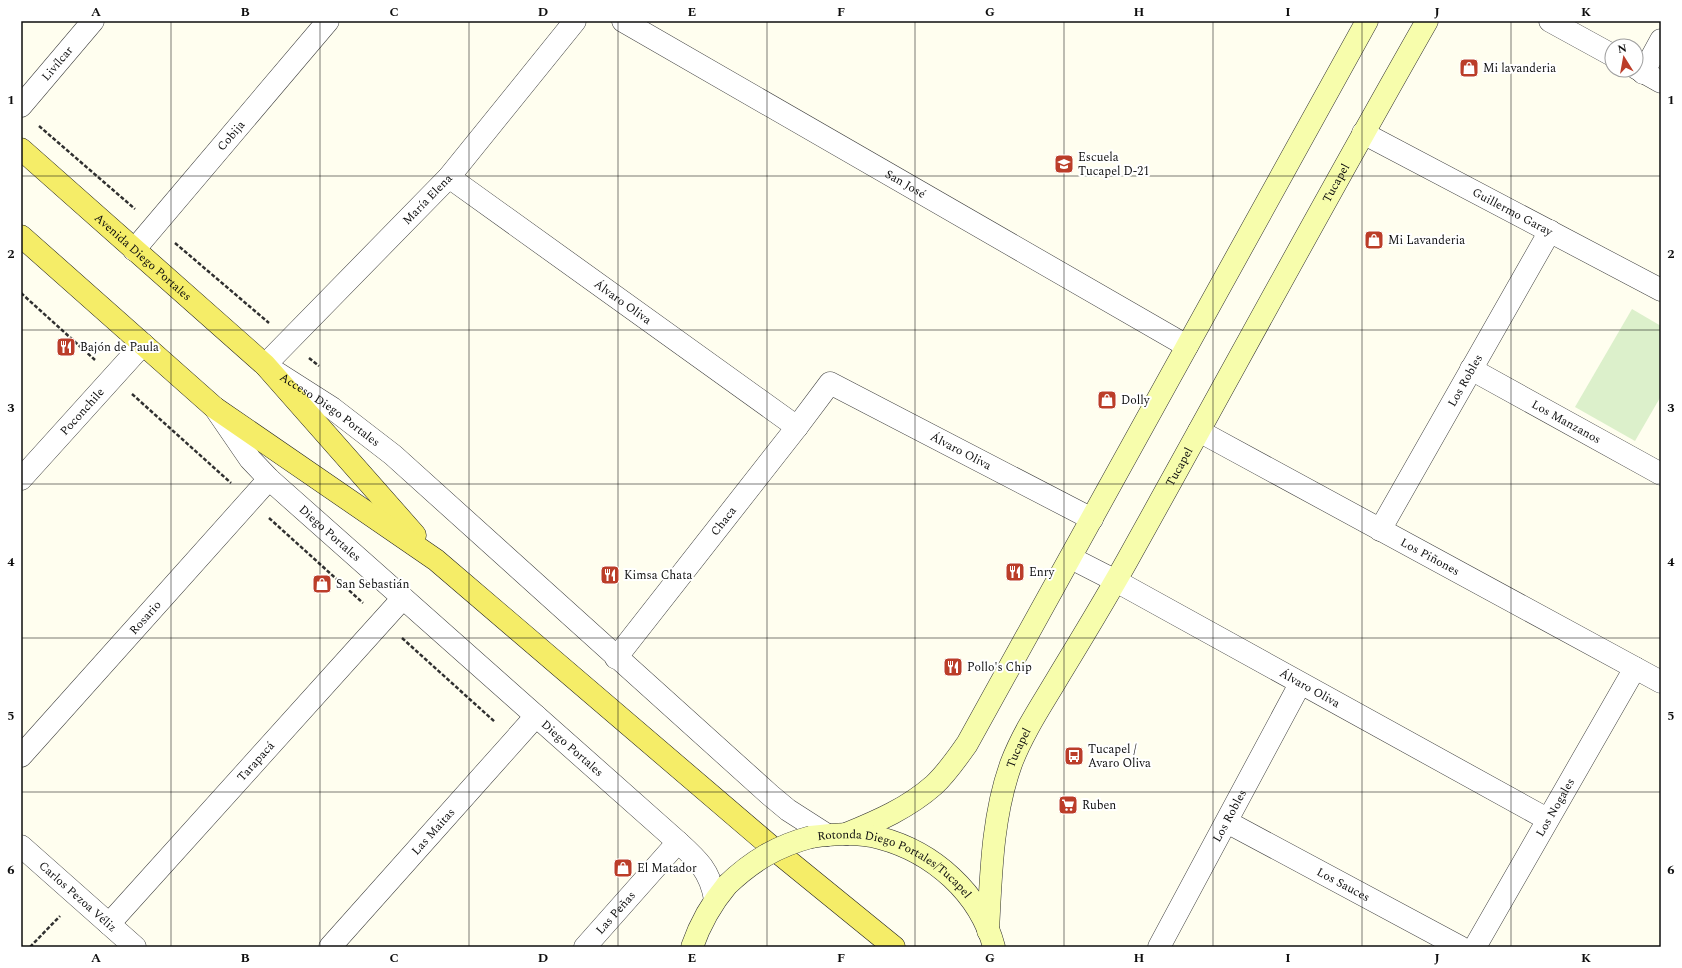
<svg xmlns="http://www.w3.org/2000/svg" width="1682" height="968" viewBox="0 0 1682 968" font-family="Spectral,serif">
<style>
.pitch{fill:#dcf0cb}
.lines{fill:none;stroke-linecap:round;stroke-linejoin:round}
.minor-casing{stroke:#414141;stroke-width:23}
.tertiary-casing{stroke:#414141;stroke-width:23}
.secondary-casing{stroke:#303030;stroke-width:23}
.primary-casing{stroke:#1f1f1f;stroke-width:23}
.path{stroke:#303030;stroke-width:2.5;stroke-dasharray:4 2;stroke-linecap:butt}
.minor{stroke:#fff;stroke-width:22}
.tertiary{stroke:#fff;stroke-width:22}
.secondary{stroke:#f7fdac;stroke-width:22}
.primary{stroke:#f5ed68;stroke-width:22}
.secondary-bridge-casing{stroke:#303030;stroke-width:23;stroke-linecap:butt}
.secondary-bridge{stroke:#f7fdac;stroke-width:22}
.grid{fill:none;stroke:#0e0e0e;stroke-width:1;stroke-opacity:0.55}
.labels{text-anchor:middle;stroke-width:4;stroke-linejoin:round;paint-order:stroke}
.street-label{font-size:12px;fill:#0e0e0e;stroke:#fff}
.poi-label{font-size:12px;fill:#0e0e0e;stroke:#fff;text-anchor:start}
.neatline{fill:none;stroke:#0e0e0e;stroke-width:1.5}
.grid-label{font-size:13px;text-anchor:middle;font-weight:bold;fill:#0e0e0e}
</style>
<rect width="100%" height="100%" fill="#fffeef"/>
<!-- pitch -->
<path class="pitch" d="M 1632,309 L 1661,326 L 1661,396 L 1635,441 L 1575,407 Z"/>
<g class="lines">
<defs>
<g id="minor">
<path id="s1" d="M 623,21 L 1187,346"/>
<path d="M 1550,21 L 1612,55"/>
<path d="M 1636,68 L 1661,82"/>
<path d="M 1643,73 L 1661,40"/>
<path id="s2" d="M 21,106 L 93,21"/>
<path id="s3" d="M 1363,133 L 1661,290"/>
<path id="s4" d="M 449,177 L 797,427"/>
<path id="s5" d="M 134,250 L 328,21"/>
<path id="s6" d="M 265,365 L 449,177 L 575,21"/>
<path id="s7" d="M 1471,369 L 1661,474"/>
<path id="s8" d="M 1199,431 L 1661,682"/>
<path id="s9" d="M 21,479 L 143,344"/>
<path id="s10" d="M 1380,530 L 1550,231"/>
<path id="s11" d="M 1071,558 L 1116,581 L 1547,819"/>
<path id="s12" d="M 616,658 L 797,427 L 830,383 L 1092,519"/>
<path id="s13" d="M 21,756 L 269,479"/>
<path id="s14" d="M 1227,822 L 1460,947"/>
<path id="s15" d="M 21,846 L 135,947"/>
<path id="s16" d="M 109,924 L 403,598"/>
<path id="s17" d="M 330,947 L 536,716"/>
<path id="s18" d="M 585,947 L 678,842"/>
<path id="s19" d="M 1159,947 L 1300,684"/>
<path id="s20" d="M 1475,947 L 1635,668"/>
</g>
<g id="tertiary">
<path id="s21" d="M 274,371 L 332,408 L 393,455 L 770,795 L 788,810 L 827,835"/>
<path id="s22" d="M 215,408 L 250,459 L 269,479 L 678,842 C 698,860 710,871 715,899"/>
</g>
<g id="secondary">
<path d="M 846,834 C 878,821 908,808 934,785 C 947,773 957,758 967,744 L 1367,21"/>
<path id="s23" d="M 811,837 C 834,834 857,832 880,838 C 933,852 980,893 994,947"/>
<path id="s24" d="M 988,931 C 991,875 992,817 1011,764 C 1023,732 1043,703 1060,674 C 1085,633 1110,592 1133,550 C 1231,374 1327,196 1427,21"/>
<path d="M 692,947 C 700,924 711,904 727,885"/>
</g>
<g id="primary">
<path id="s25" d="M 21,149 L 265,365 L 415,535"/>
<path d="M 21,236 L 215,408 L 436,560 L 781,855 L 894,947"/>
</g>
</defs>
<!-- minor casing -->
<use href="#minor" class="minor-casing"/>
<!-- tertiary casing -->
<use href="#tertiary" class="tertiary-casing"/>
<!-- secondary casing -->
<use href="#secondary" class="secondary-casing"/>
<!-- primary casing -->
<use href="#primary" class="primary-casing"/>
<!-- path -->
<g class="path">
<path d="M 39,126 L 135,209"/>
<path d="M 175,243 L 269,323"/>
<path d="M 21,293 L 95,360"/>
<path d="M 309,358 L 319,366"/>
<path d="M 132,394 L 231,483"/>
<path d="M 269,518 L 363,603"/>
<path d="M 402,638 L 495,722"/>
<path d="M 30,947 L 60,916"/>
</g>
<!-- minor -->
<use href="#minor" class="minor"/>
<!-- tertiary -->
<use href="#tertiary" class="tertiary"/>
<!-- secondary -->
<use href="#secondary" class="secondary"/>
<!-- primary -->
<use href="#primary" class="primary"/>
<defs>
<path id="secondary-bridge" d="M 727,885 C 752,861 777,846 811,837"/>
</defs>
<!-- secondary-bridge casing -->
<use href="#secondary-bridge" class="secondary-bridge-casing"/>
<!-- secondary-bridge -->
<use href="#secondary-bridge" class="secondary-bridge"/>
</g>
<!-- grid -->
<path class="grid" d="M 171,21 L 171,947M 320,21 L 320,947M 469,21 L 469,947M 618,21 L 618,947M 767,21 L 767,947M 915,21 L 915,947M 1064,21 L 1064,947M 1213,21 L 1213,947M 1362,21 L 1362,947M 1511,21 L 1511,947M 21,176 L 1661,176M 21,330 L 1661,330M 21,484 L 1661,484M 21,638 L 1661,638M 21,792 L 1661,792"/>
<!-- icons -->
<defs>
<symbol id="shop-square" viewBox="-11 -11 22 22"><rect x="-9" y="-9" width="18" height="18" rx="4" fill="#bb3d29" stroke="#fff"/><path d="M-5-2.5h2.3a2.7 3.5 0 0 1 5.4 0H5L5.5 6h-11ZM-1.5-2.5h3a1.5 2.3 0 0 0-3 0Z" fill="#fff"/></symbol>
<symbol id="school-square" viewBox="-11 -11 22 22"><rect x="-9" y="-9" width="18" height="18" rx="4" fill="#bb3d29" stroke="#fff"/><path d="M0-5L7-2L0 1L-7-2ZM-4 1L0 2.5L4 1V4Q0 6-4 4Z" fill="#fff"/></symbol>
<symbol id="restaurant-square" viewBox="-11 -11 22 22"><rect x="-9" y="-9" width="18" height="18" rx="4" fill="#bb3d29" stroke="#fff"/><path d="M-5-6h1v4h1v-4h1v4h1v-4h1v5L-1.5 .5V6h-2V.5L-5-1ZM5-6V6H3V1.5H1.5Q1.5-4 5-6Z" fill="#fff"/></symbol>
<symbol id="bus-square" viewBox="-11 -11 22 22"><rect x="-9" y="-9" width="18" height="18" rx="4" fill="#bb3d29" stroke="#fff"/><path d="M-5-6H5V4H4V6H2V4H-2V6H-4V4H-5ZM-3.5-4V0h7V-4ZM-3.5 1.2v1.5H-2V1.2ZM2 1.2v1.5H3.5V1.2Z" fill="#fff"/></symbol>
<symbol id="supermarket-square" viewBox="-11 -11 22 22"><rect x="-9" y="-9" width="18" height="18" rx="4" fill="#bb3d29" stroke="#fff"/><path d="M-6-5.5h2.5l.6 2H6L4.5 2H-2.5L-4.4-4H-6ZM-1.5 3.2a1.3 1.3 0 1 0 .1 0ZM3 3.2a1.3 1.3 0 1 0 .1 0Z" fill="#fff"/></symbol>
</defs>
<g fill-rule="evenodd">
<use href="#shop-square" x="1458" y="57" width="22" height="22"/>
<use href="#school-square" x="1053" y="153" width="22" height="22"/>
<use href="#shop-square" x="1363" y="229" width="22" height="22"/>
<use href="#restaurant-square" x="55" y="336" width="22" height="22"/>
<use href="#shop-square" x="1096" y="389" width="22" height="22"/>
<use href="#restaurant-square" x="1004" y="561" width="22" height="22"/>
<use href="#restaurant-square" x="599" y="564" width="22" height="22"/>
<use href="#shop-square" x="311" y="573" width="22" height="22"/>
<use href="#restaurant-square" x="942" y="656" width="22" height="22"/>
<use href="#bus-square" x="1063" y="745" width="22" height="22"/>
<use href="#supermarket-square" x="1057" y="794" width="22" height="22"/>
<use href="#shop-square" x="612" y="857" width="22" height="22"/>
</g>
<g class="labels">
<!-- street labels -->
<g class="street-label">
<text dy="4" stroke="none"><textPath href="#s2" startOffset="56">Livílcar</textPath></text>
<text dy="4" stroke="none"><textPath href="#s5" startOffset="150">Cobija</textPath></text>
<text dy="4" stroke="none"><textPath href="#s24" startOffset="835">Tucapel</textPath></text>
<text dy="4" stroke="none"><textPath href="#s1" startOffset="326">San José</textPath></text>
<text dy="4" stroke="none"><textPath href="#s6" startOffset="232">María Elena</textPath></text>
<text dy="4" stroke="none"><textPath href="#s3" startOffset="169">Guillermo Garay</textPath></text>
<text dy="4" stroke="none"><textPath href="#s25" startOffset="163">Avenida Diego Portales</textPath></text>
<text dy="4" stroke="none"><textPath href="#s4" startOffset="214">Álvaro Oliva</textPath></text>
<text dy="4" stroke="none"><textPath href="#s10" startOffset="172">Los Robles</textPath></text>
<text dy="4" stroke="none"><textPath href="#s21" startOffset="68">Acceso Diego Portales</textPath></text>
<text dy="4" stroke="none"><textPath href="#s9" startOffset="91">Poconchile</textPath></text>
<text dy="4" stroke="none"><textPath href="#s7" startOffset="109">Los Manzanos</textPath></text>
<text dy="4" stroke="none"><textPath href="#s12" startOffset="496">Álvaro Oliva</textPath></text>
<text dy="4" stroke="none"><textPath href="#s24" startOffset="511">Tucapel</textPath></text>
<text dy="4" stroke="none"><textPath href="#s12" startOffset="174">Chaca</textPath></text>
<text dy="4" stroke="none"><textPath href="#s22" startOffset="171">Diego Portales</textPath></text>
<text dy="4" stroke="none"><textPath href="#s8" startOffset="263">Los Piñones</textPath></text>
<text dy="4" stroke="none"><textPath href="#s13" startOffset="186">Rosario</textPath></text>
<text dy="4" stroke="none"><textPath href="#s11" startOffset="272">Álvaro Oliva</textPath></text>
<text dy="4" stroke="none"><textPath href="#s22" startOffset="495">Diego Portales</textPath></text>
<text dy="4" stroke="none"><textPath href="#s24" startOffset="187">Tucapel</textPath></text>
<text dy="4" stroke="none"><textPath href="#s16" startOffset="219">Tarapacá</textPath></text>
<text dy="4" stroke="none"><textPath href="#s20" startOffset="161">Los Nogales</textPath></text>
<text dy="4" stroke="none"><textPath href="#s19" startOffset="149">Los Robles</textPath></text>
<text dy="4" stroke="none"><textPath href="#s17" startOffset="155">Las Maitas</textPath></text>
<text dy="4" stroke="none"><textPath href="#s23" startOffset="92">Rotonda Diego Portales/Tucapel</textPath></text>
<text dy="4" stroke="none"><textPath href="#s14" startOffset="132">Los Sauces</textPath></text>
<text dy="4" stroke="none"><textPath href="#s15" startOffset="76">Carlos Pezoa Véliz</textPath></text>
<text dy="4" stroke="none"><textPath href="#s18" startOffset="46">Las Peñas</textPath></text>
</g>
<!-- poi labels -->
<g class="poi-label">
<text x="1483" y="72">Mi lavanderia</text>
<text x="1078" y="161">Escuela<tspan x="1078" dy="14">Tucapel D-21</tspan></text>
<text x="1388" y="244">Mi Lavanderia</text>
<text x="80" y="351">Bajón de Paula</text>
<text x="1121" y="404">Dolly</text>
<text x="1029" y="576">Enry</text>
<text x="624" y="579">Kimsa Chata</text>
<text x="336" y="588">San Sebastián</text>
<text x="967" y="671">Pollo's Chip</text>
<text x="1088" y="753">Tucapel /<tspan x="1088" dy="14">Avaro Oliva</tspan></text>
<text x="1082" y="809">Ruben</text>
<text x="637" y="872">El Matador</text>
</g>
</g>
<!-- border -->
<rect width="1682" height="968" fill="none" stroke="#ffffff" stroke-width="44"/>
<!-- north arrow -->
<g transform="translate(1624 58) rotate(349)"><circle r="19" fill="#ffffff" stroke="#9f9f9f"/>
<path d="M0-3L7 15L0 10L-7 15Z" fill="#bb3d29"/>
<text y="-6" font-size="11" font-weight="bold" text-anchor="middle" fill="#0e0e0e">N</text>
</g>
<rect x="22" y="22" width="1638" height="924" class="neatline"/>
<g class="grid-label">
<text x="96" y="16">A</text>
<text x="245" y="16">B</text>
<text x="394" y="16">C</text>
<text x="543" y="16">D</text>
<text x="692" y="16">E</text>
<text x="841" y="16">F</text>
<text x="990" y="16">G</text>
<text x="1139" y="16">H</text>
<text x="1288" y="16">I</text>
<text x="1437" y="16">J</text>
<text x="1586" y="16">K</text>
<text x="11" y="104">1</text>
<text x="1671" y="104">1</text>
<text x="11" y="258">2</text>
<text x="1671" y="258">2</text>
<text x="11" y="412">3</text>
<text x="1671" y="412">3</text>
<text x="11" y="566">4</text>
<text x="1671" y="566">4</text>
<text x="11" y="720">5</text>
<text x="1671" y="720">5</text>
<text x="11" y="874">6</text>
<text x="1671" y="874">6</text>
<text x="96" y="962">A</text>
<text x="245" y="962">B</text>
<text x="394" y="962">C</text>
<text x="543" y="962">D</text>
<text x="692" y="962">E</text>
<text x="841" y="962">F</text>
<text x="990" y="962">G</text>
<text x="1139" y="962">H</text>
<text x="1288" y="962">I</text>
<text x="1437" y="962">J</text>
<text x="1586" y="962">K</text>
</g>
</svg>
